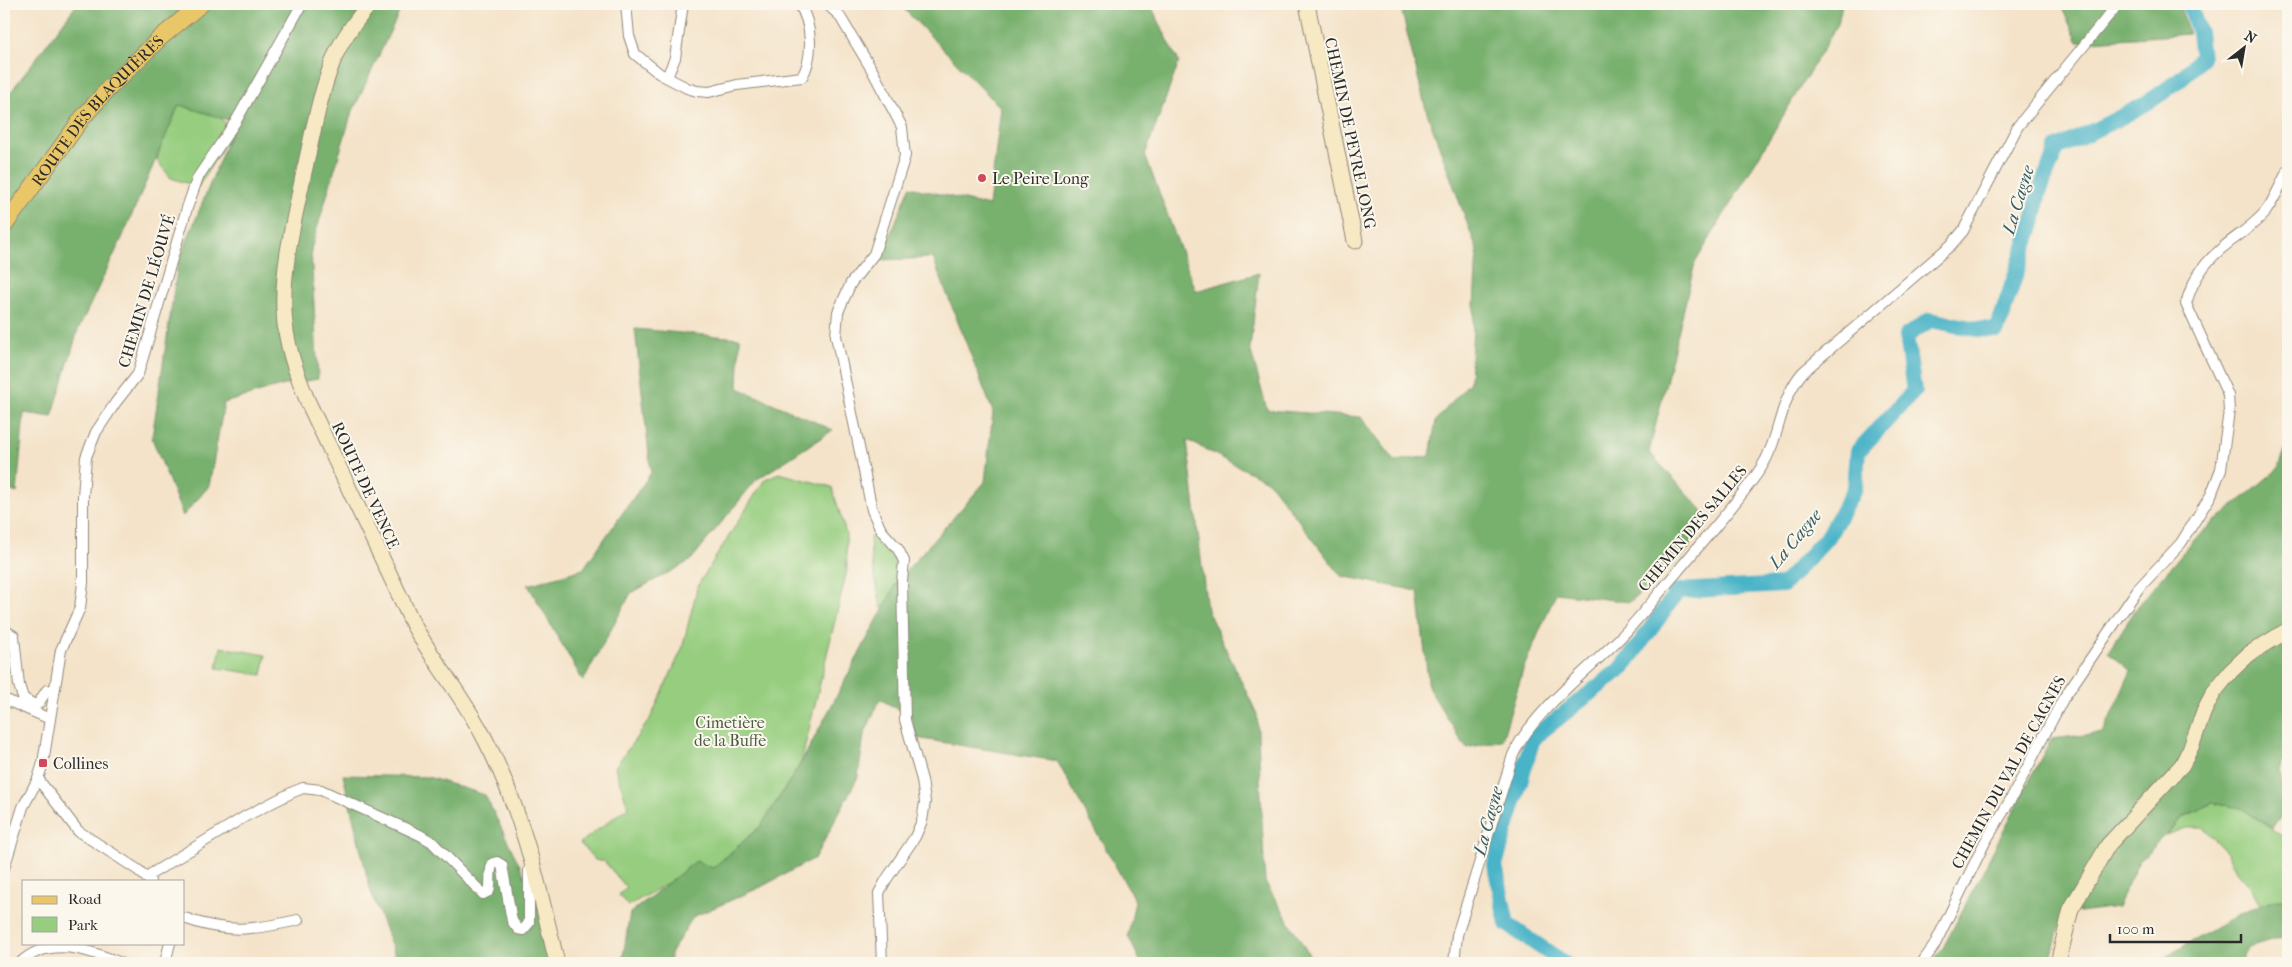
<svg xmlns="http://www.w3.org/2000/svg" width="2292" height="967" viewBox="0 0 2292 967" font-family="'IM FELL French Canon',serif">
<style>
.green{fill:#96cd7f;stroke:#607c55}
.forest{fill:#78b06e;stroke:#526e4c}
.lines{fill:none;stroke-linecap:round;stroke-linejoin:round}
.river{stroke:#49b3c7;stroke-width:16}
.street-casing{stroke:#90877a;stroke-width:12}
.secondary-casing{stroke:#90877a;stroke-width:17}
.primary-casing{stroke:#90877a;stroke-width:18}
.street{stroke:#fff;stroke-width:10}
.secondary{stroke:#f6e9c3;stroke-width:15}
.primary{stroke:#e9c769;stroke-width:16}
.poi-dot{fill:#d1495b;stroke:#fbf7ec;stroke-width:2}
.labels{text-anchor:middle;stroke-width:4;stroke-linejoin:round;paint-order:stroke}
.street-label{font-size:16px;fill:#2b2b2b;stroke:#fbf7ec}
.poi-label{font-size:16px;fill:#2b2b2b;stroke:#fbf7ec;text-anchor:start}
.park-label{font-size:16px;fill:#4b5c44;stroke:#fbf7ec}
.water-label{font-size:18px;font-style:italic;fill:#365b62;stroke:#fbf7ec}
</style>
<rect width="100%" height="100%" fill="#fbf7ec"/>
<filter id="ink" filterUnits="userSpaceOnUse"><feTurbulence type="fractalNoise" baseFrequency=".02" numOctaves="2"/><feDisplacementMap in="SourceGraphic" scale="10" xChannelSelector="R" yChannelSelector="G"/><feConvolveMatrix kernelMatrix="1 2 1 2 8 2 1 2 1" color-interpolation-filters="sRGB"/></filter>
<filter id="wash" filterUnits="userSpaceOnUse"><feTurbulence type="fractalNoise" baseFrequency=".0096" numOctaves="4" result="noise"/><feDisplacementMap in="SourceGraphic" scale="20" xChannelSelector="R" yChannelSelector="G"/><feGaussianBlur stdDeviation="1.12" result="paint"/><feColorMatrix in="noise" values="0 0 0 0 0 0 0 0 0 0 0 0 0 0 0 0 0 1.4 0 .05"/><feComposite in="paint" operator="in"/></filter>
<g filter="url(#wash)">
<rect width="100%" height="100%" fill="#f4e3c9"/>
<!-- green -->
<g class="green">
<path d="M 175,97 L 208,107 L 233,130 L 198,187 L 171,178 L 157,161 L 163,123 Z"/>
<path d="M 779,473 L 832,487 L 846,534 L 847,570 L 801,763 L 761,826 L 713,868 L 669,882 L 628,906 L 619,895 L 626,887 L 604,861 L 595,860 L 580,843 L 628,807 L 615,767 L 650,719 L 682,649 L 698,585 L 765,479 Z"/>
<path d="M 881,535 C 902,572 901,569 887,610 L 881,607 L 871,557 L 870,537 Z"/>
<path d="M 221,647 L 266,655 L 262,675 L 217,668 Z"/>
<path d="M 2212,803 L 2241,808 L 2288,840 L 2288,896 L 2261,905 L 2249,885 L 2230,863 L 2227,853 L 2203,828 L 2185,828 L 2166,835 L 2182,818 Z"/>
</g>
<!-- forest -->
<g class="forest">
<path d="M 77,4 L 403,4 L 351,115 L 311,249 L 318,379 L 284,385 L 224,403 L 209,486 L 183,516 L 152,438 L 178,263 L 235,122 L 179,105 L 122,238 L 78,330 L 52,417 L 24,413 L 17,493 L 4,488 L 4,101 Z"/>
<path d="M 899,4 L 1150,4 L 1179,62 L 1145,155 L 1196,291 L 1259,273 L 1250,348 L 1267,410 L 1361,417 L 1395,461 L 1430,456 L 1436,420 L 1470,382 L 1477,250 L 1426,110 L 1400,4 L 1519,5 L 1842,4 L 1838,24 L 1695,263 L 1649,452 L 1703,511 L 1688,550 L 1630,602 L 1556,593 L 1524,667 L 1502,740 L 1466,748 L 1429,689 L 1418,591 L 1341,576 L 1269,482 L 1187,440 L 1207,610 L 1257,714 L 1265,882 L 1314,963 L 1141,963 L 1128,936 L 1135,901 L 1057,761 L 916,738 L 911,717 L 880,699 L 864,735 L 858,777 L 815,858 L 761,887 L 693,917 L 670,954 L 670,963 L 622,963 L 630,913 L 696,861 L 713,868 L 761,826 L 801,763 L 899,579 L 985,482 L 993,412 L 933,258 L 880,260 L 910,187 L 989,206 L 1001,108 Z"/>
<path d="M 2060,4 L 2179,4 L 2189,34 L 2078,42 Z"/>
<path d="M 635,329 L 740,338 L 738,388 L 833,430 L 756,480 L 690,561 L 631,593 L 583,681 L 528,585 L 583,569 L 651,473 Z"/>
<path d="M 2288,440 L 2288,744 L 2280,772 L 2286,808 L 2272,828 L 2241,808 L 2212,803 L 2182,818 L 2139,861 L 2117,907 L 2080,912 L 2064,908 L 2050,963 L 1931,963 L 1943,948 L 2051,739 L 2103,733 L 2131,671 L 2108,652 L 2138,606 L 2195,538 L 2279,468 Z"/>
<path d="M 343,775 L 428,777 L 485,795 L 543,913 L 551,963 L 398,963 L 370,889 Z"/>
<path d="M 2288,896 L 2288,936 L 2248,948 L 2240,963 L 2155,963 L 2244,911 Z"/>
</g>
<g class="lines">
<!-- river -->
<path class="river" d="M 1564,963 L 1507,924 L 1495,865 L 1533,738 L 1623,667 L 1678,591 L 1783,585 L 1829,535 L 1855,488 L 1858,451 L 1914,391 L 1906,336 L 1930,320 L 1977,329 L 1997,330 L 2033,223 L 2038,195 L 2057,148 C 2108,123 2164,102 2202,57 L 2199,32 L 2189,4"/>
</g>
</g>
<g filter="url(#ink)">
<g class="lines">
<defs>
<g id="street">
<path d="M 626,4 L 629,36 L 635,54 L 660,74 L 687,88 L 697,91 L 709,92 L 737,85 L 802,77 C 814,57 812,23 799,4"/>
<path d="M 827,4 L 839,15 L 872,70 L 902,127 L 905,156 L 874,254 L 851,283 L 838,312 L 836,336 L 872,510 L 881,530 L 898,549 L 904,561 L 902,581 L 905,720 L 922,780 L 925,802 L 922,821 L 915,837 L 886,880 L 879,893 L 882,963"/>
<path d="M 667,77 L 675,58 L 683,4"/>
<path d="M 4,630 L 14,636 L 19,685 L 23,698 L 33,704 L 38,704 L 47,690 L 54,691"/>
<path d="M 4,699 L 50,719"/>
<path d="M 38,779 L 78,831 L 138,870 L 150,881"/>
<path d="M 4,868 L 23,807 L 38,779 L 43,763 L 61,650 L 80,608 L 83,583 L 83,496 L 86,457 L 96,432 L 116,402 L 138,374 L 187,208 L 198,177 L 236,121 L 302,4"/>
<path d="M 146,877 L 246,816 L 293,792 L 303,788 L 321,790 L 420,835 L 432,842 L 483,894 L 489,891 C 492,882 488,872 493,863 L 497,862 L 502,865 L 512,921 L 518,929 L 523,930 L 529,923 L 529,869 L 533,866"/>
<path d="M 184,918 C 228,934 253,930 298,920"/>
<path d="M 20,963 C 49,935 89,950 121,963"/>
<path d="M 165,963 L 170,943"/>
<path d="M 1454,963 L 1457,935 L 1513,755 C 1532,713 1586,672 1620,638 C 1640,618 1658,594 1677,572 C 1705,538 1736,505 1761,468 C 1781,437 1778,401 1803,372 L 1951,245 L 1963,231 L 2018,126 L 2118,4"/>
<path d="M 1922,963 L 1934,946 L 1985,842 L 2011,799 L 2063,699 L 2138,589 L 2181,543 L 2211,495 L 2221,469 L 2229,411 L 2228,395 L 2186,304 C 2192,281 2203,264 2221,249 C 2236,236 2253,227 2266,211 C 2275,199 2281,183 2288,170"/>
</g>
<g id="secondary">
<path d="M 370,4 C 357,19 344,36 336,54 C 320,91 313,133 304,172 C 295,217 282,264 284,311 C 285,342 296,373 308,402 L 414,626 C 436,665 465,700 485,739 C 522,809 539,887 557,963"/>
<path d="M 1307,4 L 1355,241"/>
<path d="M 2058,963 L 2071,909 L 2108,845 L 2182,765 L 2191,747 L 2204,711 L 2214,692 L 2231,671 L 2249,654 L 2288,630"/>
</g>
<g id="primary">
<path id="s1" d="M 4,226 L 83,117 L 108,89 L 160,38 L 201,4"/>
</g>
</defs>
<!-- street casing -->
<use href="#street" class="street-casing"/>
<!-- secondary casing -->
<use href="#secondary" class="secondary-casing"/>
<!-- primary casing -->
<use href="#primary" class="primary-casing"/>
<!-- street -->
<use href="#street" class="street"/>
<!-- secondary -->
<use href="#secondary" class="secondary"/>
<!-- primary -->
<use href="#primary" class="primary"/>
</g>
</g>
<!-- markers -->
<g class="poi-dot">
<circle cx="982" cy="178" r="5"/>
<rect x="38" y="758" width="10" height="10" rx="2.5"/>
</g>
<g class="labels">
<!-- street labels -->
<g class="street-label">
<text dy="6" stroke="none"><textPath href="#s1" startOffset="149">ROUTE DES BLAQUIÈRES</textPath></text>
<text transform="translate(1351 133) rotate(78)" y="6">CHEMIN DE PEYRE LONG</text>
<text transform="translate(146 291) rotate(-73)" y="6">CHEMIN DE LÉOUVÉ</text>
<text transform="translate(366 485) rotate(65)" y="6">ROUTE DE VENCE</text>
<text transform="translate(1692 528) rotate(-50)" y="6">CHEMIN DES SALLES</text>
<text transform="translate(2008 772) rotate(-61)" y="6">CHEMIN DU VAL DE CAGNES</text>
</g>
<!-- poi labels -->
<g class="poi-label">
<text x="992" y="184">Le Peire Long</text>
<text x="53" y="769">Collines</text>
</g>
<!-- park labels -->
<g class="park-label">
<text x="730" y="728">Cimetière<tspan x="730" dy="18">de la Buffe</tspan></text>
</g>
<!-- water labels -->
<g class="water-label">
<text transform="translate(2018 200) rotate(-73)" y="6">La Cagne</text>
<text transform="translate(1795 539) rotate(-50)" y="6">La Cagne</text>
<text transform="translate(1488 821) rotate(-75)" y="6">La Cagne</text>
</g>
</g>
<!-- margin -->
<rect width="2292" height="967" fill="none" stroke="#fbf7ec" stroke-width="20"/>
<!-- legend -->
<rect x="22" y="880" width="162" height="65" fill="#fbf7ec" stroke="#a8a59f"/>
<rect x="32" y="896" width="25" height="8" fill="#e9c769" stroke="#a8a59f"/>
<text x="68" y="904" font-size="15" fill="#2b2b2b">Road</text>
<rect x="32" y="917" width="25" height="15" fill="#96cd7f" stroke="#a8a59f"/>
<text x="68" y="930" font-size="15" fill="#2b2b2b">Park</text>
<!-- north arrow -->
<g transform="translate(2244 48) rotate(31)" stroke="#fbf7ec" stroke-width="4" paint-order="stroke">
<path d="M0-4L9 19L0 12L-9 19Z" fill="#2b2b2b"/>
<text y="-8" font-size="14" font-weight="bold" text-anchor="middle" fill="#2b2b2b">N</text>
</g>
<!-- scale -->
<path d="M2110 934v8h131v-8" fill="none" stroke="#2b2b2b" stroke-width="2.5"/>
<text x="2117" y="934" font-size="15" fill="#2b2b2b" stroke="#fbf7ec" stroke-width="4" paint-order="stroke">100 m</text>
</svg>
